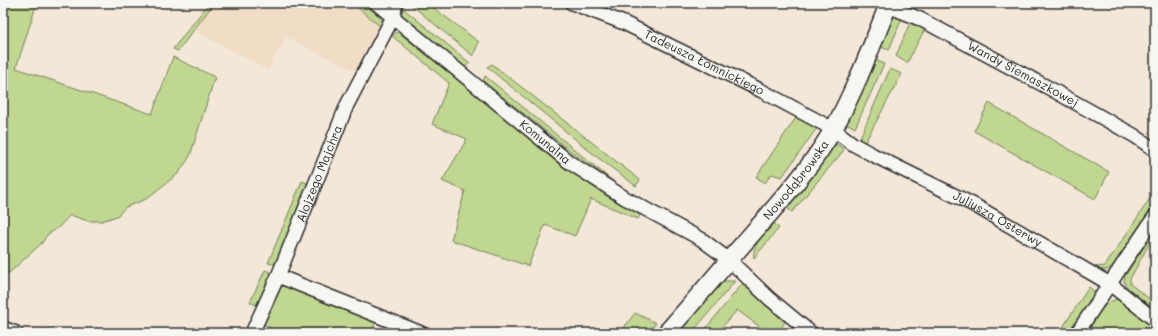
<svg xmlns="http://www.w3.org/2000/svg" width="1158" height="336" viewBox="0 0 1158 336" font-family="Mali,sans-serif">
<style>
.built{fill:#f1dcc6}
.green{fill:#bfd78e;stroke:#75815c}
.lines{fill:none;stroke-linecap:round;stroke-linejoin:round}
.minor-casing{stroke:#2b2b2b;stroke-width:16}
.tertiary-casing{stroke:#2b2b2b;stroke-width:20}
.minor{stroke:#f6f6f2;stroke-width:13}
.tertiary{stroke:#f6f6f2;stroke-width:17}
.labels{text-anchor:middle;stroke-width:3;stroke-linejoin:round;paint-order:stroke}
.street-label{font-size:12px;fill:#2b2b2b;stroke:#f6f6f2}
</style>
<rect width="100%" height="100%" fill="#f3e7d8"/>
<filter id="ink" filterUnits="userSpaceOnUse"><feTurbulence type="fractalNoise" baseFrequency=".025" numOctaves="2"/><feDisplacementMap in="SourceGraphic" scale="8" xChannelSelector="R" yChannelSelector="G"/><feConvolveMatrix kernelMatrix="1 2 1 2 8 2 1 2 1" color-interpolation-filters="sRGB"/></filter>
<g filter="url(#ink)">
<!-- built -->
<path class="built" d="M 214,3 L 352,3 L 381,27 L 358,72 L 286,37 L 268,70 L 193,30 Z"/>
<!-- green -->
<g class="green">
<path d="M 3,3 L 37,3 L 16,68 L 152,114 L 173,57 L 215,77 L 190,156 L 179,173 L 146,199 L 126,207 L 117,216 L 102,221 L 88,221 L 70,215 L 58,228 L 47,235 L 42,243 L 9,273 L 3,271 Z"/>
<path d="M 209,3 L 214,3 L 178,51 L 173,49 Z"/>
<path d="M 352,3 L 363,3 L 380,17 L 383,23 L 381,27 Z"/>
<path d="M 409,3 L 427,3 L 479,42 L 473,56 Z"/>
<path d="M 400,6 L 470,63 L 465,67 L 402,15 L 400,10 Z"/>
<path d="M 894,15 L 902,18 L 889,50 L 881,47 Z"/>
<path d="M 911,20 L 926,27 L 907,63 L 896,56 Z"/>
<path d="M 398,32 L 464,84 L 559,164 L 607,196 L 640,215 L 638,219 L 591,199 L 575,236 L 545,225 L 528,266 L 451,240 L 465,191 L 442,181 L 467,139 L 432,124 L 449,83 L 391,35 Z"/>
<path d="M 876,60 L 884,64 L 855,128 L 846,123 L 864,87 Z"/>
<path d="M 492,64 L 640,180 L 636,186 L 597,157 L 487,67 Z"/>
<path d="M 890,69 L 902,74 L 863,146 L 860,144 L 859,140 Z"/>
<path d="M 485,76 L 614,182 L 574,154 L 483,81 Z"/>
<path d="M 989,103 L 1109,172 L 1095,199 L 974,131 Z"/>
<path d="M 797,116 L 817,128 L 782,177 L 771,174 L 765,183 L 756,177 Z"/>
<path d="M 836,144 L 840,146 L 844,150 L 792,212 L 789,210 L 788,206 Z"/>
<path d="M 302,181 L 307,183 L 308,185 L 276,262 L 273,264 L 268,263 Z"/>
<path d="M 1155,191 L 1155,203 L 1112,267 L 1107,270 L 1097,270 L 1096,267 L 1105,266 Z"/>
<path d="M 774,223 L 779,228 L 754,258 C 752,243 765,234 774,223 Z"/>
<path d="M 1148,241 L 1155,241 L 1149,244 L 1130,279 L 1130,284 L 1155,303 L 1155,310 L 1127,287 L 1124,282 L 1125,276 Z"/>
<path d="M 265,270 L 273,273 L 258,306 L 250,302 Z"/>
<path d="M 726,281 L 735,281 L 692,333 L 678,333 L 719,284 Z"/>
<path d="M 287,284 L 377,320 L 371,333 L 283,333 L 264,325 L 281,287 Z"/>
<path d="M 742,284 L 785,322 L 778,333 L 768,333 L 737,310 L 717,333 L 702,333 Z"/>
<path d="M 1089,287 L 1095,292 L 1069,333 L 1059,333 Z"/>
<path d="M 1117,299 L 1124,301 L 1155,327 L 1155,333 L 1087,333 C 1095,320 1101,303 1117,299 Z"/>
<path d="M 635,313 L 656,323 L 648,333 L 620,333 Z"/>
</g>
<g class="lines">
<defs>
<g id="minor">
<path id="s1" d="M 376,3 L 569,162 L 625,198 L 701,239 L 729,260 L 770,299 L 811,333"/>
<path id="s2" d="M 572,3 L 624,23 L 762,91 L 833,129 L 853,144 L 873,155 L 974,205 L 1110,284 L 1155,320"/>
<path id="s3" d="M 881,3 L 920,19 L 1049,88 L 1135,136 L 1155,150"/>
<path d="M 278,276 L 421,333"/>
<path d="M 3,328 L 16,333"/>
<path id="s4" d="M 252,333 L 278,276 L 347,105 L 393,17 L 396,3"/>
<path d="M 1077,333 L 1155,216"/>
</g>
<g id="tertiary">
<path id="s5" d="M 666,333 C 697,298 727,262 758,227 C 785,196 813,165 834,128 C 856,88 872,45 889,3"/>
</g>
</defs>
<!-- minor casing -->
<use href="#minor" class="minor-casing"/>
<!-- tertiary casing -->
<use href="#tertiary" class="tertiary-casing"/>
<!-- minor -->
<use href="#minor" class="minor"/>
<!-- tertiary -->
<use href="#tertiary" class="tertiary"/>
</g>
</g>
<g class="labels">
<!-- street labels -->
<g class="street-label">
<text dy="4" stroke="none"><textPath href="#s2" startOffset="145">Tadeusza Łomnickiego</textPath></text>
<text dy="4" stroke="none"><textPath href="#s3" startOffset="159">Wandy Siemaszkowej</textPath></text>
<text dy="4" stroke="none"><textPath href="#s1" startOffset="219">Komunalna</textPath></text>
<text dy="4" stroke="none"><textPath href="#s4" startOffset="173">Alojzego Majchra</textPath></text>
<text dy="4" stroke="none"><textPath href="#s5" startOffset="201">Nowodąbrowska</textPath></text>
<text dy="4" stroke="none"><textPath href="#s2" startOffset="478">Juliusza Osterwy</textPath></text>
</g>
</g>
<!-- margin -->
<rect width="1158" height="336" fill="none" stroke="#f6f6f2" stroke-width="16"/>
<rect x="8" y="8" width="1142" height="320" fill="none" stroke="#2b2b2b" stroke-width="1.5" filter="url(#ink)"/>
</svg>
